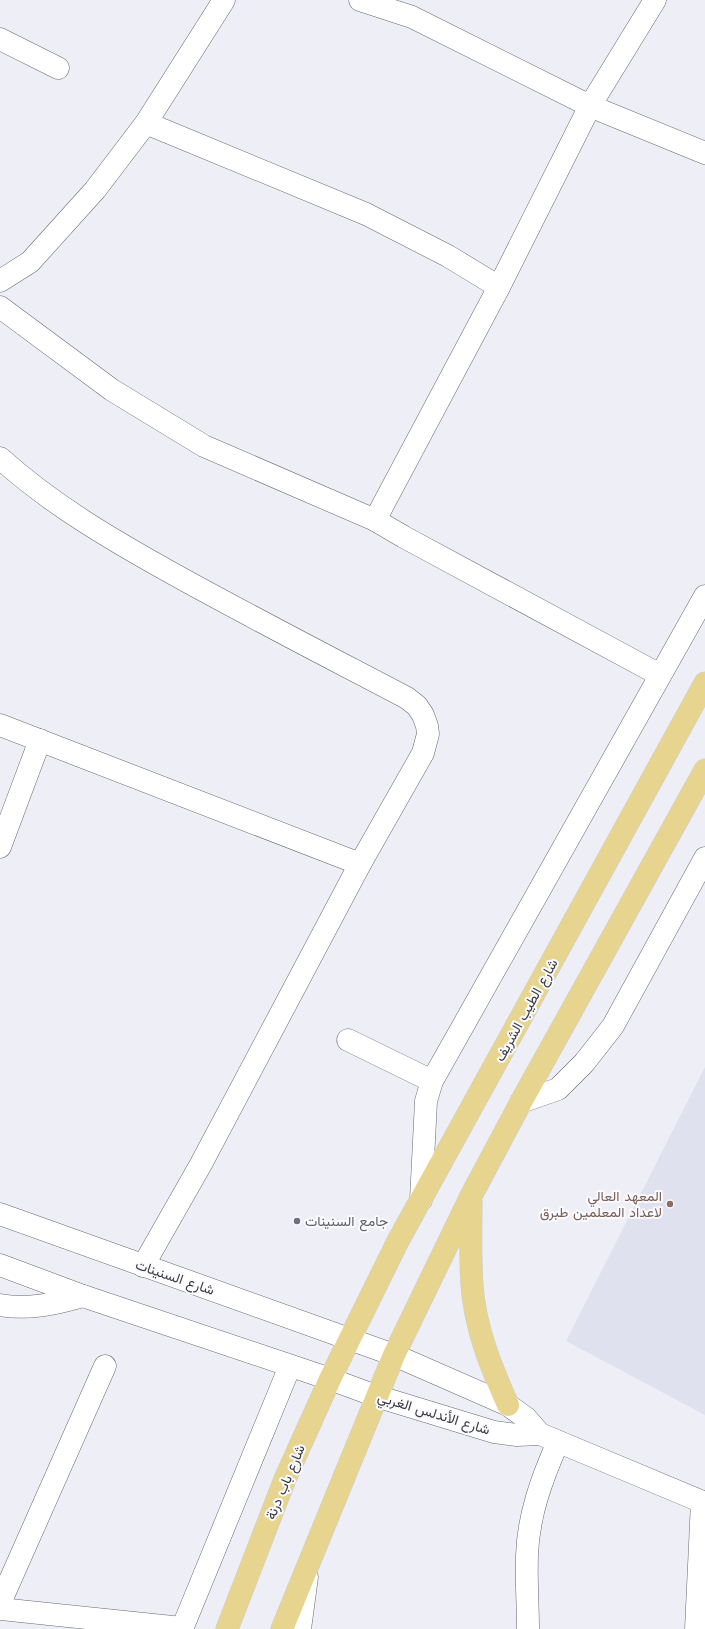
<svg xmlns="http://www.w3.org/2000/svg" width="705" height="1629" viewBox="0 0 705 1629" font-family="'Work Sans',Vazirmatn,sans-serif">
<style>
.built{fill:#dfe1ef}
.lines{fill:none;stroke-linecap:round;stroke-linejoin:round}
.minor-casing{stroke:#686970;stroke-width:23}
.major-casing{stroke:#cccccd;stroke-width:23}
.minor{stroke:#fff;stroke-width:22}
.major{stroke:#e7d58f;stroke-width:22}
.education-dot{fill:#8d6e63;stroke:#fbfbff;stroke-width:1.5}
.worship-dot{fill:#6b7280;stroke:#fbfbff;stroke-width:1.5}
.labels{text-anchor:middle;stroke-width:4;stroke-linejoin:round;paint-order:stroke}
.street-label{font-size:14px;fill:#3b3b3e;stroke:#fbfbff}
.education-label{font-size:14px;fill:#785e54;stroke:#fbfbff;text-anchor:end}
.worship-label{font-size:14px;fill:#5b616d;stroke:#fbfbff;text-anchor:start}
</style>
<rect width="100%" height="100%" fill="#edeef6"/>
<!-- built -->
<path class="built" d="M 705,1067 L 705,1415 L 566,1341 Z"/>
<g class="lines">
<defs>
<g id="minor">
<path d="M 360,0 L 412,17 L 590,106 L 705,153"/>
<path d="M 655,0 L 590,106 L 499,287 L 375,520 L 404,537 L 660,675"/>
<path d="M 0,39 L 58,68"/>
<path d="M 146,123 L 366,214 L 448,256 L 499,287"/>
<path d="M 0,281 L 30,262 L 95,190 L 146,123 L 224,0"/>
<path d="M 0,307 L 112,390 L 204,446 L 375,520"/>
<path d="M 0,458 C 51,504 109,538 168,571 C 247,615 327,656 407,698 L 417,706 L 423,715 L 427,726 L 428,734 L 423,753 L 360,864 L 201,1164 L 143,1266"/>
<path d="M 0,725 L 360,864"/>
<path d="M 0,847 L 40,740"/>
<path d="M 348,1040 L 432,1081"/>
<path d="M 521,1102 L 558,1089 L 584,1063 L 613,1026 L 705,858"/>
<path d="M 421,1200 L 426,1101 L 432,1081 L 705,596"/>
<path d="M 0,1214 L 394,1355 L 508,1405 L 526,1418 L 540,1434"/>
<path d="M 0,1265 L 83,1296 L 330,1379 L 376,1396 L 494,1432 L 517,1435 L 540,1434 L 705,1503"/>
<path d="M 0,1305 C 28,1310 56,1304 83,1296"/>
<path d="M 0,1603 L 105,1366"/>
<path d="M 0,1609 L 182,1628"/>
<path d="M 182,1629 L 290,1366"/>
<path d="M 300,1629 L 307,1577"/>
<path d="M 528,1629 C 528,1605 526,1580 527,1556 C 528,1516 542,1478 558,1442"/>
<path d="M 696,1629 L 702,1502"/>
</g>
<g id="major">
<path d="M 471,1203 C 471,1230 470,1258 472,1285 C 475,1328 491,1367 508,1405"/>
<path d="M 227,1629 L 285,1479 L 330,1379 L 398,1241 L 705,683"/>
<path d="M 282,1629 L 394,1355 L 471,1196 L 521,1102 L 705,770"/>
</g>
</defs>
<!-- minor casing -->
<use href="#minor" class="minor-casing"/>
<!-- major casing -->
<use href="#major" class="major-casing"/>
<!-- minor -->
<use href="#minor" class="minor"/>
<!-- major -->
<use href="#major" class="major"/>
</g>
<!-- markers -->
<circle class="education-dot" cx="670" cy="1204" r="4"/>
<circle class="worship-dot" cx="297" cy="1221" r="4"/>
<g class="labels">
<!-- street labels -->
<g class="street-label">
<text transform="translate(526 1010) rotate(-61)" y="5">شارع الطيب الشريف</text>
<text transform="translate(175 1277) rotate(19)" y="5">شارع السنينات</text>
<text transform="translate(434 1413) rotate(17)" y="5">شارع الأندلس الغربي</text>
<text transform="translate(285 1482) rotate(-67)" y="5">شارع باب درنة</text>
</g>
<!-- education labels -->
<g class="education-label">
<text x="662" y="1201">المعهد العالي<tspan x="662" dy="16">لاعداد المعلمين طبرق</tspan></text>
</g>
<!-- worship labels -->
<g class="worship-label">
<text x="305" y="1226">جامع السنينات</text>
</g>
</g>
</svg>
